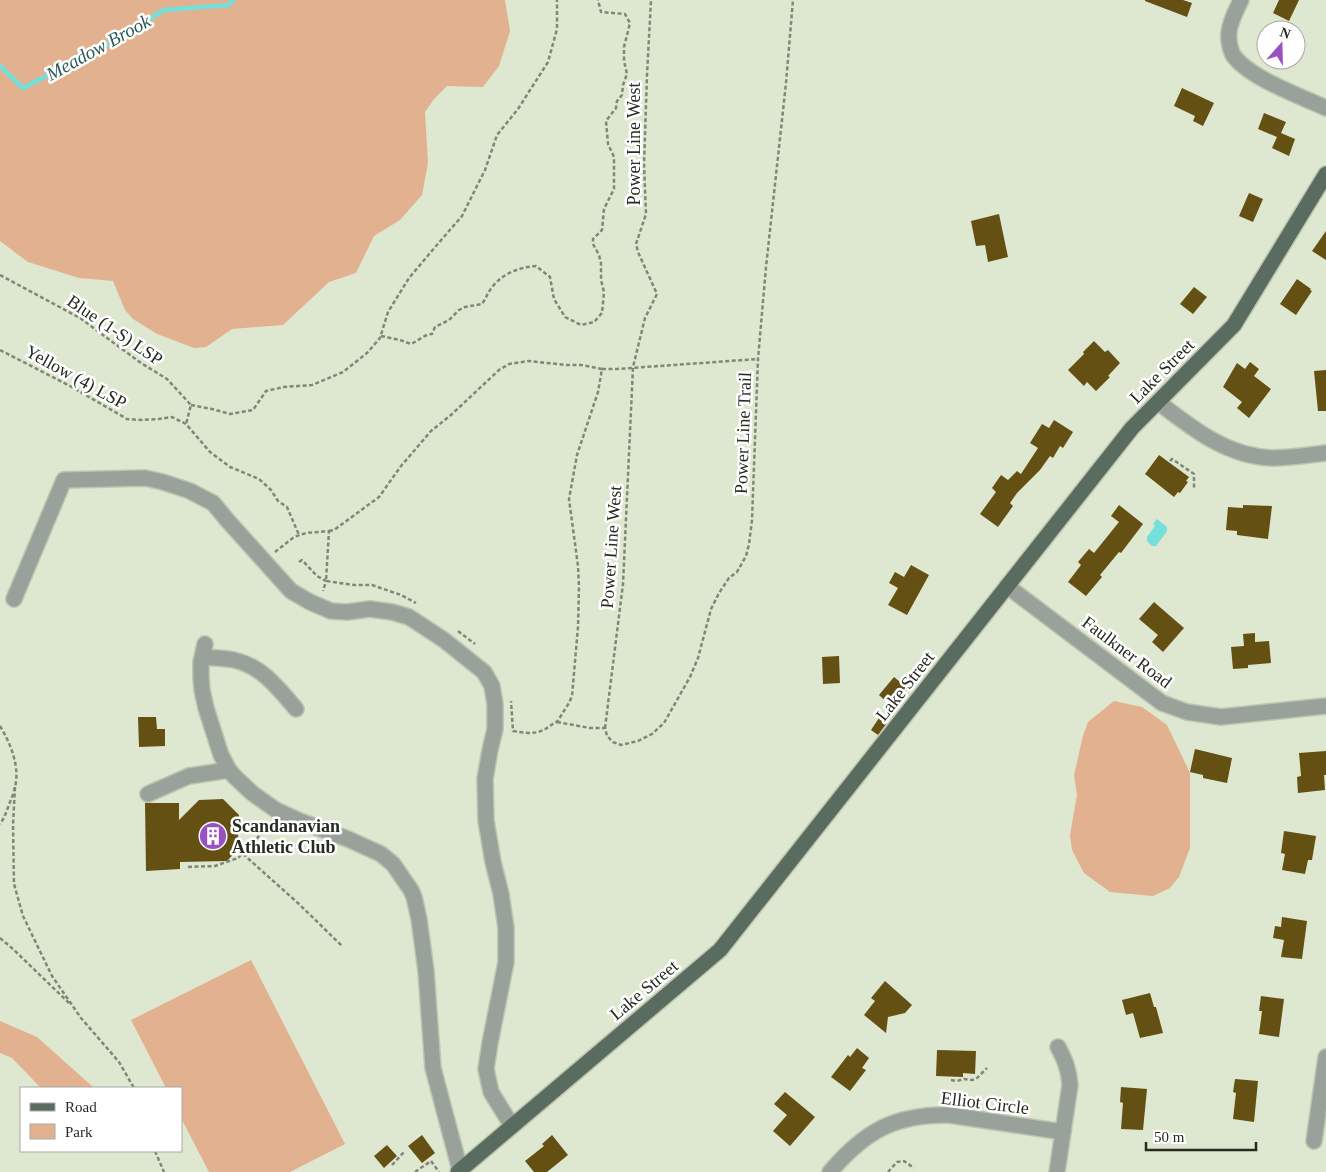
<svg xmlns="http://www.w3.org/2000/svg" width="1326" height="1172" viewBox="0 0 1326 1172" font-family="'Times New Roman',serif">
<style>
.green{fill:#e2b190}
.water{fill:#73e0dc}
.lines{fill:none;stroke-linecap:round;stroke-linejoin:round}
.stream{stroke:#73e0dc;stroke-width:4.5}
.building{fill:#645013}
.minor-casing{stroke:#bdc5b0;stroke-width:18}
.major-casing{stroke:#bdc5b0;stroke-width:18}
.path{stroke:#808776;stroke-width:2.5;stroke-dasharray:4 2.5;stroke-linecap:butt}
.minor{stroke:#98a29b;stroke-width:15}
.major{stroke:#5a6c60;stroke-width:15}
.labels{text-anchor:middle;stroke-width:5;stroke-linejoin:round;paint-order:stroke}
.street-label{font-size:18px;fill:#262a21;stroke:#fff}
.poi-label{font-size:18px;font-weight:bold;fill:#262a21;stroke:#fff;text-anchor:start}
.water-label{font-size:19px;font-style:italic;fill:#2b5b59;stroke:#fff}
</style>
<rect width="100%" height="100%" fill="#dee7cf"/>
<!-- green -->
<g class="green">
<path d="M 0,0 L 505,0 L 510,31 L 499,66 L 483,87 L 447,86 L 434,99 L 425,112 L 428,163 L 422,195 L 400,220 L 374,236 L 356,273 L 329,282 L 283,325 L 232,329 L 206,347 L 194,348 L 157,334 L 133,319 L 125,310 L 113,281 L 79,278 L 28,262 L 0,241 Z"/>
<path d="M 1114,701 L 1142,707 L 1167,725 L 1190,773 L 1190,848 L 1179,877 L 1170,888 L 1153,896 L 1110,892 L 1084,873 L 1072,850 L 1070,835 L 1077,795 L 1074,775 L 1083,736 L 1088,722 Z"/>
<path d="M 251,960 L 345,1144 L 290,1172 L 209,1172 L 181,1118 L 181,1088 L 166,1088 L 131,1020 Z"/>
<path d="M 0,1021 L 37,1037 L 94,1088 L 41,1088 L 12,1058 L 0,1053 Z"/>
</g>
<!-- water -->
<path class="water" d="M 1157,519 L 1167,527 L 1167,531 L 1156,546 L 1152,546 L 1147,541 L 1147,537 L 1155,526 L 1153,524 Z"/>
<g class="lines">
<!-- stream -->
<path class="stream" d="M 0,66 L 23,88 L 112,42 L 164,10 L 229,5 L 233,0"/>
</g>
<!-- building -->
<g class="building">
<path d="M 1145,0 L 1183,0 L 1192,3 L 1187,17 L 1145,1 Z"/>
<path d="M 1279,0 L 1299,0 L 1289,21 L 1273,13 Z"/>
<path d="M 1182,88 L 1214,103 L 1203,126 L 1193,121 L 1195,116 L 1174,106 Z"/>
<path d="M 1264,113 L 1286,122 L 1281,133 L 1295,139 L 1289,156 L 1272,148 L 1277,137 L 1258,129 Z"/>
<path d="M 1249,193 L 1263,199 L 1253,222 L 1239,216 Z"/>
<path d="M 999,214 L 1008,257 L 988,262 L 985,245 L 976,246 L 971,221 Z"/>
<path d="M 1326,231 L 1326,260 L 1312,251 Z"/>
<path d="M 1297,279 L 1311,289 L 1310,290 L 1312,291 L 1296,315 L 1280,304 Z"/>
<path d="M 1194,287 L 1207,297 L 1193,314 L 1180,304 Z"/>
<path d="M 1094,341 L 1105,352 L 1108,350 L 1120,363 L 1108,376 L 1110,377 L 1096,391 L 1087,382 L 1084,386 L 1068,370 L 1084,354 L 1083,352 Z"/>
<path d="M 1250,362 L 1259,369 L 1254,376 L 1271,389 L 1249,418 L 1237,408 L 1242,402 L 1223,387 L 1237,363 L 1245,369 Z"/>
<path d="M 1326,370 L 1326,411 L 1318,411 L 1314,371 Z"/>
<path d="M 1054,420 L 1073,432 L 1063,448 L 1060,446 L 1053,458 L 1050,456 L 1040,470 L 1017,493 L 1010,503 L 1013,506 L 998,527 L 980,514 L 996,492 L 992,488 L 1001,475 L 1008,480 L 1017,471 L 1021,474 L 1038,448 L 1030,443 L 1042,424 L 1049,428 Z"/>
<path d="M 1159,455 L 1189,477 L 1186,481 L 1188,482 L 1180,493 L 1178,492 L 1174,497 L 1145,474 Z"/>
<path d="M 1119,505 L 1143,524 L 1121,553 L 1119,552 L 1100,575 L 1102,577 L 1086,596 L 1068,582 L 1081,565 L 1078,562 L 1089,549 L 1094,553 L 1119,522 L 1111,516 Z"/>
<path d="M 1243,505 L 1272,506 L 1268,539 L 1237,535 L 1237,531 L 1226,530 L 1228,507 L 1243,508 Z"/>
<path d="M 911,565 L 929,575 L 907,615 L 888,605 L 898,588 L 889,583 L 895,572 L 904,577 Z"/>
<path d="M 1154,602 L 1184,628 L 1163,652 L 1152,642 L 1158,635 L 1139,619 Z"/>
<path d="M 1255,633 L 1255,642 L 1269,641 L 1271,663 L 1248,665 L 1248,668 L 1233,669 L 1231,647 L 1244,646 L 1243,634 Z"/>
<path d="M 839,656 L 840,683 L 823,684 L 822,657 Z"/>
<path d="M 894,677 L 906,687 L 891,706 L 879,695 Z"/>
<path d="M 138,717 L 156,717 L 157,729 L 165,729 L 165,746 L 139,747 Z"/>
<path d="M 879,718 L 887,723 L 878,735 L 871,730 Z"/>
<path d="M 1195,749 L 1232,758 L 1227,783 L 1203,778 L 1203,775 L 1190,772 Z"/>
<path d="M 1326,751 L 1326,775 L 1324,775 L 1325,790 L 1298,793 L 1297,777 L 1301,776 L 1299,753 Z"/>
<path d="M 223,799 L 239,815 L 238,839 L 243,844 L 227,861 L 180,862 L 180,869 L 146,871 L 145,803 L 179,803 L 179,820 L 199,800 Z"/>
<path d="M 1284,831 L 1316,836 L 1312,860 L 1308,860 L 1305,874 L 1282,870 L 1285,854 L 1281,853 Z"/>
<path d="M 1282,917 L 1307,921 L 1302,959 L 1281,957 L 1284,940 L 1273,938 L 1275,926 L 1281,927 Z"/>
<path d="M 885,981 L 912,1005 L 905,1013 L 888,1017 L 886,1033 L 864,1015 L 875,1001 L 871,998 Z"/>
<path d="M 1150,993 L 1154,1007 L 1156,1007 L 1163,1033 L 1140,1038 L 1133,1013 L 1126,1015 L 1122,1000 Z"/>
<path d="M 1261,996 L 1284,999 L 1279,1037 L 1259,1034 L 1262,1011 L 1259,1011 Z"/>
<path d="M 857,1048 L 869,1058 L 862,1068 L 866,1070 L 850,1091 L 831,1077 L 848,1055 L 850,1057 Z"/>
<path d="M 937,1050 L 976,1051 L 975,1074 L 963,1073 L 963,1077 L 936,1076 Z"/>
<path d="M 1235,1079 L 1258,1081 L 1254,1122 L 1233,1119 L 1236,1093 L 1233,1092 Z"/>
<path d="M 1121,1087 L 1147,1089 L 1143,1130 L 1121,1129 L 1123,1103 L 1120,1102 Z"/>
<path d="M 785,1092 L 815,1117 L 790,1146 L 773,1131 L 787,1115 L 774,1104 Z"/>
<path d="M 422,1135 L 435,1153 L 422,1163 L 408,1146 Z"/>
<path d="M 552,1135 L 568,1155 L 547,1172 L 534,1172 L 525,1161 L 544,1146 L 542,1144 Z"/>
<path d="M 387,1145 L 397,1156 L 384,1168 L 374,1156 Z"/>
</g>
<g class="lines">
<defs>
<g id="minor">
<path d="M 1241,0 C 1236,10 1230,22 1229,32 C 1228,39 1230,49 1233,55 C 1249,78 1300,96 1326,108"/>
<path d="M 1158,402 C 1192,428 1227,457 1273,458 C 1290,458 1308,455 1326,453"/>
<path d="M 1007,586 L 1162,703 L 1187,712 L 1221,717 L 1326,706"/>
<path d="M 14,599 L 64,480 L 145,478 L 163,482 L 190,491 L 213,503 L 228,521 L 291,591 L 310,602 L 331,611 L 347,612 L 370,609 L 392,612 L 409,617 L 444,640 L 484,672 L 492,686 L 495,704 L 495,729 L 490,750 L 485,779 L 486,821 L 493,862 L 501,894 L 506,928 L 506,962 L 490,1043 L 486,1069 L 491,1092 L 512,1126"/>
<path d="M 205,644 L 201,662 L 201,677 L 202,690 L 206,708 L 221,755 L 229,770 L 234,776 L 252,793 L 276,810 L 300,821 L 348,839 L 381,854 L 393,864 L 411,890 L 414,897 L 419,919 L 426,971 L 433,1068 L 460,1170"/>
<path d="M 203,657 C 213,658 224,658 234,660 C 262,666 279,689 296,709"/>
<path d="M 148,794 L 189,776 L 229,770"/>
<path d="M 1314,1141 L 1326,1057"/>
<path d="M 830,1172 C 865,1131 895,1114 949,1115 L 1063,1132"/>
<path d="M 1057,1172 L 1070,1085 C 1069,1070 1065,1060 1058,1047"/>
</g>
<path id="major" d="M 458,1172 L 720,950 L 1132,428 L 1234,325 L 1326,174"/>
</defs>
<!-- minor casing -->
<use href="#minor" class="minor-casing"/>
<!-- major casing -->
<use href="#major" class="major-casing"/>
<!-- path -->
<g class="path">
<path d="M 0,275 L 80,318 L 141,363 L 167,379 L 191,405 L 186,424"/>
<path d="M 381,336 L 400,340 L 411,344 C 418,341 425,334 432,334 L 435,327 L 449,320 L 459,310 L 465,307 L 482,304 C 486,298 488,292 493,286 C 504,273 520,267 536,266 L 550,277 L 554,299 L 565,317 L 581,325 L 594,322 L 602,313 L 604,292 L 601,280 L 601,263 L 599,255 L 593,244 L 593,239 L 602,230 L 604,209 L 614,189 L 614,157 L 608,144 L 606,121 L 616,108 L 617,101 L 622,95 L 623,85 L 627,74 L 624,61 L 624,47 L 630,23 L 625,14 L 601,12 L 598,0"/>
<path d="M 0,350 L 70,386 L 127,419 L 141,420 L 159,419 L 172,417 L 186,424 L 210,452 L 230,467 L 259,479 L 271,490 L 278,501 L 287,507 L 299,535"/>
<path d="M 602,369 L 617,369 L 758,359"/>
<path d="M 191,405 L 212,409 L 230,414 L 253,410 L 266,391 L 284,387 L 312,385 L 343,372 L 367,353 L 380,338 L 388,312 L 409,278 L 436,246 L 462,216 L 485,170 L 497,135 L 518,109 L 548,62 L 557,29 L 557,0"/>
<path d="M 1170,461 L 1172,459 L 1194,474 L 1194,488"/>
<path d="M 329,531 L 334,530 L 379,497 L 401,466 L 431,431 L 451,415 L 499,370 L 509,364 L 528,361 L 567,365 L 581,365 L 602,369 L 598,392 L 577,455 L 569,499 L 578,566 L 579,587 L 578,627 L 572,696 L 569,703 L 557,722 L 555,722 C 540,735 532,734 513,731 L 511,701"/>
<path d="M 275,552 L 294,537 L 306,533 L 329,531 L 326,581 L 354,585 L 372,585 L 401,595 L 416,603"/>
<path d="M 299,562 L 302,560 L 317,576 L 326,581 L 323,591"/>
<path d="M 458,631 L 475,644"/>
<path d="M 557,722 L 590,728 L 605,728 L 607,736 L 613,742 L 621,745 L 638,741 L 652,734 L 664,723 L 690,677 L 698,658 L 711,609 L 719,593 L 729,578 L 737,572 L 746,556 L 749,544 L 752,520 L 758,359 L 766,267 L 786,83 L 793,0"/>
<path d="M 0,726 C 11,744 20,767 15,787 C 14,792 12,797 10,802 C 7,810 5,817 0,824"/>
<path d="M 605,728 L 623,584 L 633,367 L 645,318 L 657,294 L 638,252 L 636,244 L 646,214 L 644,165 L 647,75 L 651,0"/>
<path d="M 15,787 L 13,825 L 14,884 L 23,916 L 52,976 L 81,1018 L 119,1062 L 134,1088"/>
<path d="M 243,854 L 299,904 L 342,946"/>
<path d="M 188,867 L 215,866 L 238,858 L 261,834 L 269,822"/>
<path d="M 0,938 L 13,949 L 69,1003"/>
<path d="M 951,1080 L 957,1081 L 964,1079 L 972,1080 L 976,1079 L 987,1068"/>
<path d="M 155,1151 L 164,1172"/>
<path d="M 392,1165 L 404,1152"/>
<path d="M 415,1172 L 431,1161 L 439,1172"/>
<path d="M 888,1172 L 897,1162 L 904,1161 L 914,1168"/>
</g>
<!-- minor -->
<use href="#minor" class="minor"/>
<!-- major -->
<use href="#major" class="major"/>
</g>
<!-- icons -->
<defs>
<symbol id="building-disc" viewBox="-11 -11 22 22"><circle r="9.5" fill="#9950c2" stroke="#fff"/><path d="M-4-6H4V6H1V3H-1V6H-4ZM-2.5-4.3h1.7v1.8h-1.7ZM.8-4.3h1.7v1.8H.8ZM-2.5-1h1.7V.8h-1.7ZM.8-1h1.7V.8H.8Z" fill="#fff"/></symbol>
</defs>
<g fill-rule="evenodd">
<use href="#building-disc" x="197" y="820" width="32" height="32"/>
</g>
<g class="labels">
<!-- street labels -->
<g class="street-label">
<text transform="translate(634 144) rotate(-90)" y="6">Power Line West</text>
<text transform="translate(115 330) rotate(34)" y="6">Blue (1-S) LSP</text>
<text transform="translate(1162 371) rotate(-45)" y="6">Lake Street</text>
<text transform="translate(76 377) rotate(29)" y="6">Yellow (4) LSP</text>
<text transform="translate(743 433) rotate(-88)" y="6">Power Line Trail</text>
<text transform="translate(611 547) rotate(-86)" y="6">Power Line West</text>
<text transform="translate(1127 652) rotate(37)" y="6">Faulkner Road</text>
<text transform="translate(905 686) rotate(-52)" y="6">Lake Street</text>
<text transform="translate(644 990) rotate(-40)" y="6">Lake Street</text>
<text transform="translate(985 1103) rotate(7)" y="6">Elliot Circle</text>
</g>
<!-- poi labels -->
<g class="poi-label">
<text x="232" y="832">Scandanavian<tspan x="232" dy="21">Athletic Club</tspan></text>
</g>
<!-- water labels -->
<g class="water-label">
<text transform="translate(98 47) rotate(-29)" y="7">Meadow Brook</text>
</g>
</g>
<!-- legend -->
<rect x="20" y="1087" width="162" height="65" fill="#ffffff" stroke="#a8aaa6"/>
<rect x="30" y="1103" width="25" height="8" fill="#5a6c60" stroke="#a8aaa6"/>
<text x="65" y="1112" font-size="15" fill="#262a21">Road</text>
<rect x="30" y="1124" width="25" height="15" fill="#e2b190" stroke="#a8aaa6"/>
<text x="65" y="1137" font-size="15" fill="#262a21">Park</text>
<!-- north arrow -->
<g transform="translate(1281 45) rotate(20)"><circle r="24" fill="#ffffff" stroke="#a8aaa6"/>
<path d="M0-4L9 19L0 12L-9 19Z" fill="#9950c2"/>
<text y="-8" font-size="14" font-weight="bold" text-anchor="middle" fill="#262a21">N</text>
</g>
<!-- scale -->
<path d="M1146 1142v8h110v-8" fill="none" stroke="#262a21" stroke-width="2.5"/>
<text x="1154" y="1142" font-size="15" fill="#262a21" stroke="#ffffff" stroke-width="4" paint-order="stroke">50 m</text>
</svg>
